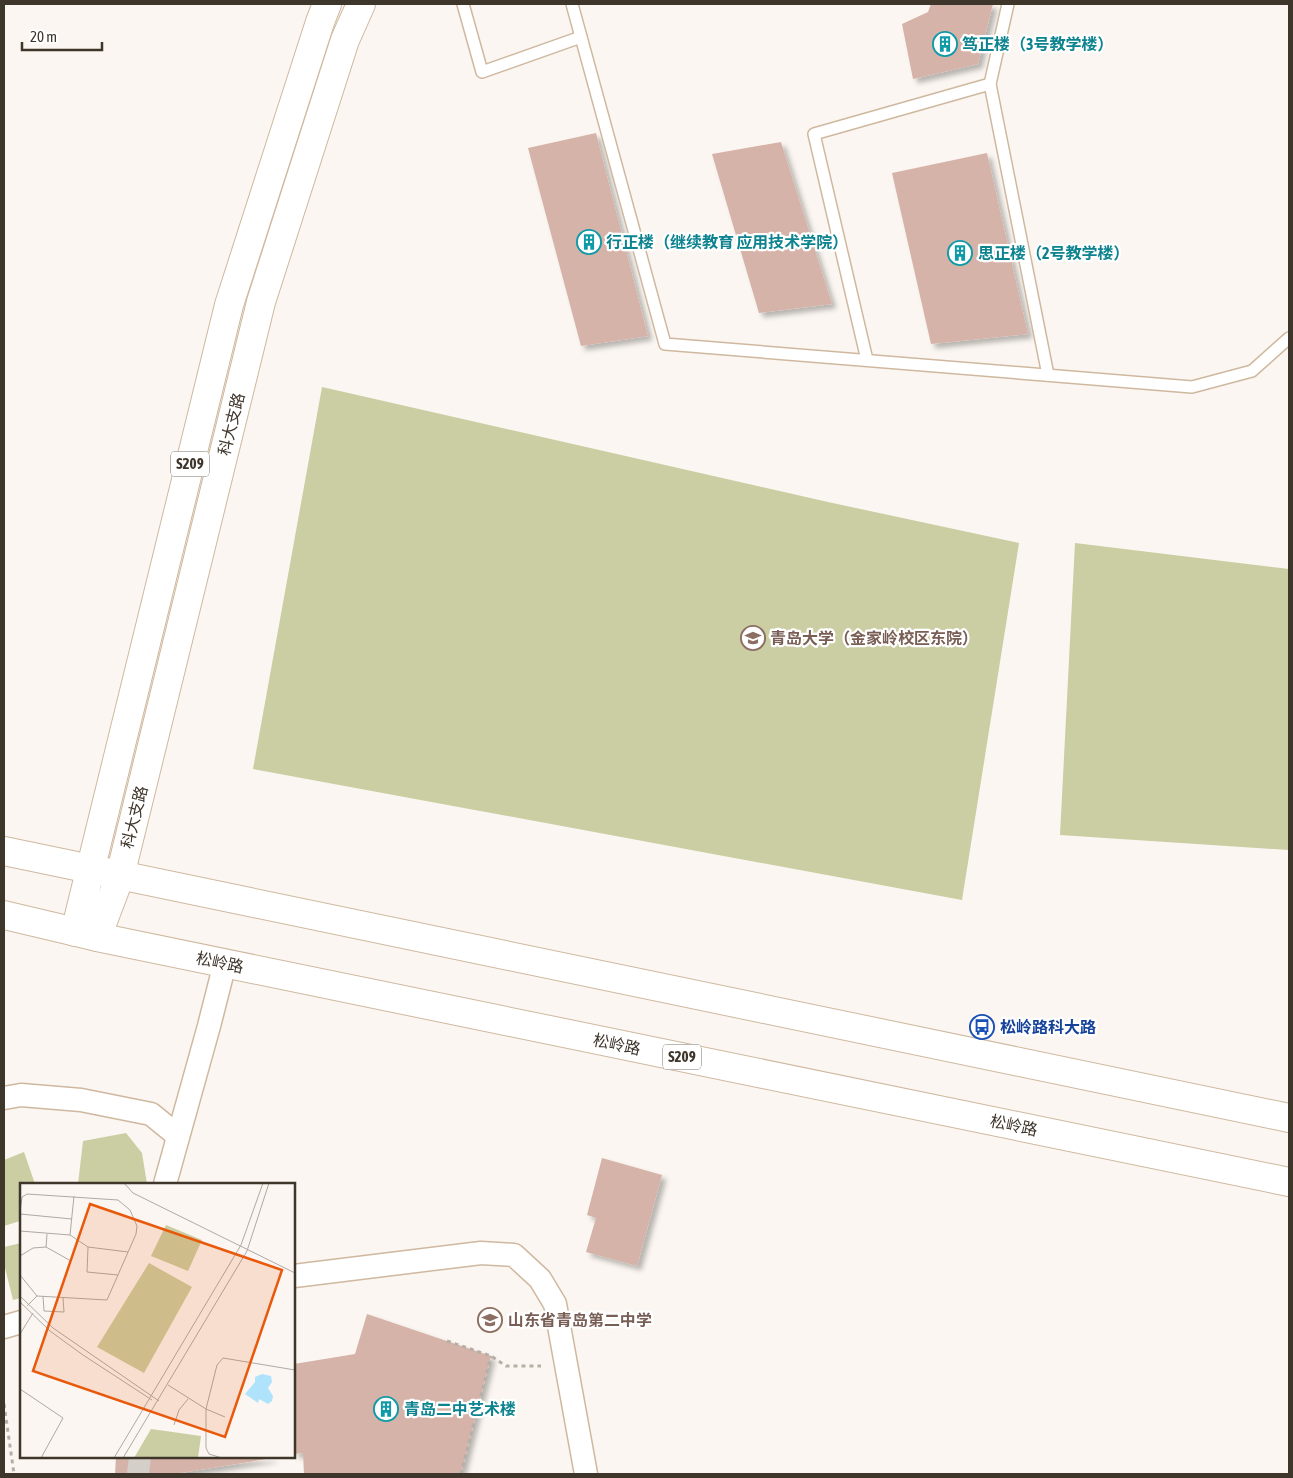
<svg xmlns="http://www.w3.org/2000/svg" width="1293" height="1478" viewBox="0 0 1293 1478" font-family="'Asap Condensed','Noto Sans SC',sans-serif">
<style>
.green{fill:#cacea2}
.building{fill:#d6b3a8;filter:url(#shadow)}
.lines{fill:none;stroke-linecap:round;stroke-linejoin:round}
.minor-tunnel{stroke:#d5cfc9;stroke-width:22;stroke-dasharray:22 11;stroke-linecap:butt}
.service-casing{stroke:#cfb89f;stroke-width:14}
.minor-casing{stroke:#cfb89f;stroke-width:25}
.primary-casing{stroke:#cfb89f;stroke-width:30}
.path{stroke:#b5afa8;stroke-width:3;stroke-dasharray:4 4;stroke-linecap:butt}
.service{stroke:#fff;stroke-width:11}
.minor{stroke:#fff;stroke-width:22}
.primary{stroke:#fff;stroke-width:28}
.labels{text-anchor:middle;stroke-width:4.5;stroke-linejoin:round;paint-order:stroke}
.shield{fill:#fff;stroke:#78726b;stroke-width:1}
.shield-label{font-size:15px;font-weight:bold;fill:#3e352b}
.culture-label{font-size:16px;font-weight:bold;fill:#0d838f;stroke:#fff;text-anchor:start}
.street-label{font-size:16px;fill:#3e352b;stroke:#fff}
.education-label{font-size:16px;font-weight:bold;fill:#785e54;stroke:#fff;text-anchor:start}
.transit-label{font-size:16px;font-weight:bold;fill:#164399;stroke:#fff;text-anchor:start}
.inset-road{fill:none;stroke:#afa9a2;stroke-width:1}
.view{fill:#e8590c;fill-opacity:0.15;stroke:#e8590c;stroke-width:2.5}
.inset-edge{fill:none;stroke:#3e352b;stroke-width:2.5}
</style>
<defs>
<filter id="shadow"><feDropShadow dx="4.5" dy="4.5" stdDeviation="2.5" flood-color="#0004"/></filter>
</defs>
<rect width="100%" height="100%" fill="#fbf6f1"/>
<!-- green -->
<g class="green">
<path d="M 322,387 L 828,502 L 1019,543 L 962,900 L 253,769 Z"/>
<path d="M 1075,543 L 1289,569 L 1289,850 L 1060,835 Z"/>
<path d="M 126,1133 L 142,1153 L 147,1184 L 78,1184 L 83,1141 Z"/>
<path d="M 24,1152 L 35,1184 L 21,1184 L 20,1221 L 4,1226 L 4,1160 Z"/>
<path d="M 21,1243 L 21,1298 L 13,1300 L 4,1264 L 4,1247 Z"/>
</g>
<!-- building -->
<g class="building">
<path d="M 931,4 L 993,4 L 978,64 L 913,79 L 902,24 L 928,12 Z"/>
<path d="M 596,133 L 648,336 L 581,346 L 528,148 Z"/>
<path d="M 781,142 L 832,304 L 759,313 L 712,154 Z"/>
<path d="M 987,153 L 1028,334 L 931,344 L 892,173 Z"/>
<path d="M 602,1158 L 662,1175 L 637,1266 L 586,1252 L 596,1218 L 587,1215 Z"/>
<path d="M 367,1314 L 491,1356 L 461,1474 L 304,1474 L 303,1453 L 294,1454 L 294,1364 L 355,1354 Z"/>
<path d="M 116,1457 L 273,1457 L 273,1458 L 174,1474 L 115,1474 Z"/>
</g>
<g class="lines">
<!-- minor-tunnel -->
<path class="minor-tunnel" d="M 138,1474 L 140,1457"/>
<defs>
<g id="service">
<path d="M 463,4 L 482,72 L 581,37"/>
<path d="M 572,4 L 665,344 L 1192,387 L 1252,371 L 1289,338"/>
<path d="M 1008,4 L 990,84 L 1048,375"/>
<path d="M 867,360 L 814,134 L 990,84"/>
</g>
<g id="minor">
<path d="M 4,1098 L 21,1095 L 81,1100 L 151,1114 L 178,1136"/>
<path d="M 165,1184 L 209,1026 L 225,963"/>
<path d="M 294,1276 L 481,1253 L 514,1255 L 540,1279 L 555,1304 L 586,1474"/>
<path d="M 4,1327 L 21,1322"/>
</g>
<g id="primary">
<path d="M 4,851 L 1289,1118"/>
<path d="M 4,915 L 97,937 L 1289,1182"/>
<path d="M 75,932 L 229,305 L 320,22 L 327,4"/>
<path d="M 97,937 L 120,876 L 261,302 L 345,40 L 361,4"/>
</g>
</defs>
<!-- service casing -->
<use href="#service" class="service-casing"/>
<!-- minor casing -->
<use href="#minor" class="minor-casing"/>
<!-- primary casing -->
<use href="#primary" class="primary-casing"/>
<!-- path -->
<g class="path">
<path d="M 447,1341 L 491,1356 L 506,1366 L 541,1366"/>
<path d="M 4,1404 L 14,1474"/>
<path d="M 461,1474 L 491,1356"/>
</g>
<!-- service -->
<use href="#service" class="service"/>
<!-- minor -->
<use href="#minor" class="minor"/>
<!-- primary -->
<use href="#primary" class="primary"/>
</g>
<!-- icons -->
<defs>
<symbol id="building-ring" viewBox="-11 -11 22 22"><circle r="9.5" fill="#fff" stroke="#0f9aa8" stroke-width="1.5"/><path d="M-4-6H4V6H1V3H-1V6H-4ZM-2.5-4.3h1.7v1.8h-1.7ZM.8-4.3h1.7v1.8H.8ZM-2.5-1h1.7V.8h-1.7ZM.8-1h1.7V.8H.8Z" fill="#0f9aa8"/></symbol>
<symbol id="university-ring" viewBox="-11 -11 22 22"><circle r="9.5" fill="#fff" stroke="#8d6e63" stroke-width="1.5"/><path d="M0-5L7-2L0 1L-7-2ZM-4 1L0 2.5L4 1V4Q0 6-4 4Z" fill="#8d6e63"/></symbol>
<symbol id="bus-ring" viewBox="-11 -11 22 22"><circle r="9.5" fill="#fff" stroke="#1a4fb4" stroke-width="1.5"/><path d="M-5-6H5V4H4V6H2V4H-2V6H-4V4H-5ZM-3.5-4V0h7V-4ZM-3.5 1.2v1.5H-2V1.2ZM2 1.2v1.5H3.5V1.2Z" fill="#1a4fb4"/></symbol>
<symbol id="school-ring" viewBox="-11 -11 22 22"><circle r="9.5" fill="#fff" stroke="#8d6e63" stroke-width="1.5"/><path d="M0-5L7-2L0 1L-7-2ZM-4 1L0 2.5L4 1V4Q0 6-4 4Z" fill="#8d6e63"/></symbol>
</defs>
<g fill-rule="evenodd">
<use href="#building-ring" x="931" y="30" width="28" height="28"/>
<use href="#building-ring" x="575" y="228" width="28" height="28"/>
<use href="#building-ring" x="946" y="239" width="28" height="28"/>
<use href="#university-ring" x="739" y="624" width="28" height="28"/>
<use href="#bus-ring" x="968" y="1013" width="28" height="28"/>
<use href="#school-ring" x="476" y="1306" width="28" height="28"/>
<use href="#building-ring" x="372" y="1395" width="28" height="28"/>
</g>
<g class="labels">
<!-- shield labels -->
<g class="shield">
<rect x="171" y="451.5" width="38" height="25" rx="4"/>
<rect x="663" y="1044.5" width="38" height="25" rx="4"/>
</g>
<g class="shield-label">
<text x="190" y="469">S209</text>
<text x="682" y="1062">S209</text>
</g>
<!-- culture labels -->
<g class="culture-label">
<text x="962" y="50">笃正楼（3号教学楼）</text>
<text x="606" y="248">行正楼（继续教育 应用技术学院）</text>
<text x="978" y="259">思正楼（2号教学楼）</text>
<text x="404" y="1415">青岛二中艺术楼</text>
</g>
<!-- street labels -->
<g class="street-label">
<text transform="translate(231 424) rotate(-76)" y="6">科大支路</text>
<text transform="translate(134 817) rotate(-76)" y="6">科大支路</text>
<text transform="translate(220 962) rotate(12)" y="6">松岭路</text>
<text transform="translate(617 1044) rotate(12)" y="6">松岭路</text>
<text transform="translate(1014 1125) rotate(12)" y="6">松岭路</text>
</g>
<!-- education labels -->
<g class="education-label">
<text x="770" y="644">青岛大学（金家岭校区东院）</text>
<text x="508" y="1326">山东省青岛第二中学</text>
</g>
<!-- transit labels -->
<g class="transit-label">
<text x="1000" y="1033">松岭路科大路</text>
</g>
</g>
<!-- overview -->
<g transform="translate(20 1183)">
<rect width="275" height="275" fill="#fbf6f1"/>
<path d="M 146,42 L 182,57 L 168,88 L 131,73 ZM 129,80 L 172,104 L 124,190 L 77,164 ZM 131,246 L 181,253 L 178,275 L 114,275 Z" fill="#cacea2"/>
<path d="M 242,191 L 251,193 L 252,199 L 248,205 L 253,213 L 252,218 L 248,221 L 239,216 L 238,220 L 225,211 L 235,199 L 235,194 Z" fill="#afe3fc"/>
<path class="inset-road" d="M 104,0 L 113,10 L 275,90M 0,29 L 2,14 L 7,11 L 98,17 L 110,27 L 117,43 L 116,51 L 87,117 L 17,113M 0,31 L 52,36M 0,48 L 50,52 L 68,64 L 108,69M 50,52 L 54,13M 26,64 L 51,78M 68,64 L 67,89 L 98,92M 0,73 L 13,65 L 26,64 L 27,51M 0,92 L 17,113 L 7,123M 0,113 L 33,145 L 139,218M 23,113 L 24,128 L 44,129 L 43,115M 0,119 L 30,148 L 63,172 L 132,217M 0,151 L 13,130M 148,202 L 186,226 L 197,182 L 203,175 L 275,187M 0,206 L 43,235 L 21,275M 154,242 L 159,227 L 168,216M 94,275 L 221,62 L 243,0M 103,275 L 227,68 L 249,0M 202,275 L 189,271 L 186,265 L 186,226 L 205,234"/>
<path class="view" d="M 70,21 L 262,87 L 205,254 L 13,188 Z"/>
<rect width="275" height="275" class="inset-edge"/>
</g>
<!-- border -->
<rect width="1293" height="1478" fill="none" stroke="#3e352b" stroke-width="10"/>
<!-- scale -->
<path d="M22 42v8h80v-8" fill="none" stroke="#3e352b" stroke-width="2.5"/>
<text x="30" y="42" font-size="15" fill="#3e352b" stroke="#ffffff" stroke-width="4" paint-order="stroke">20 m</text>
</svg>
